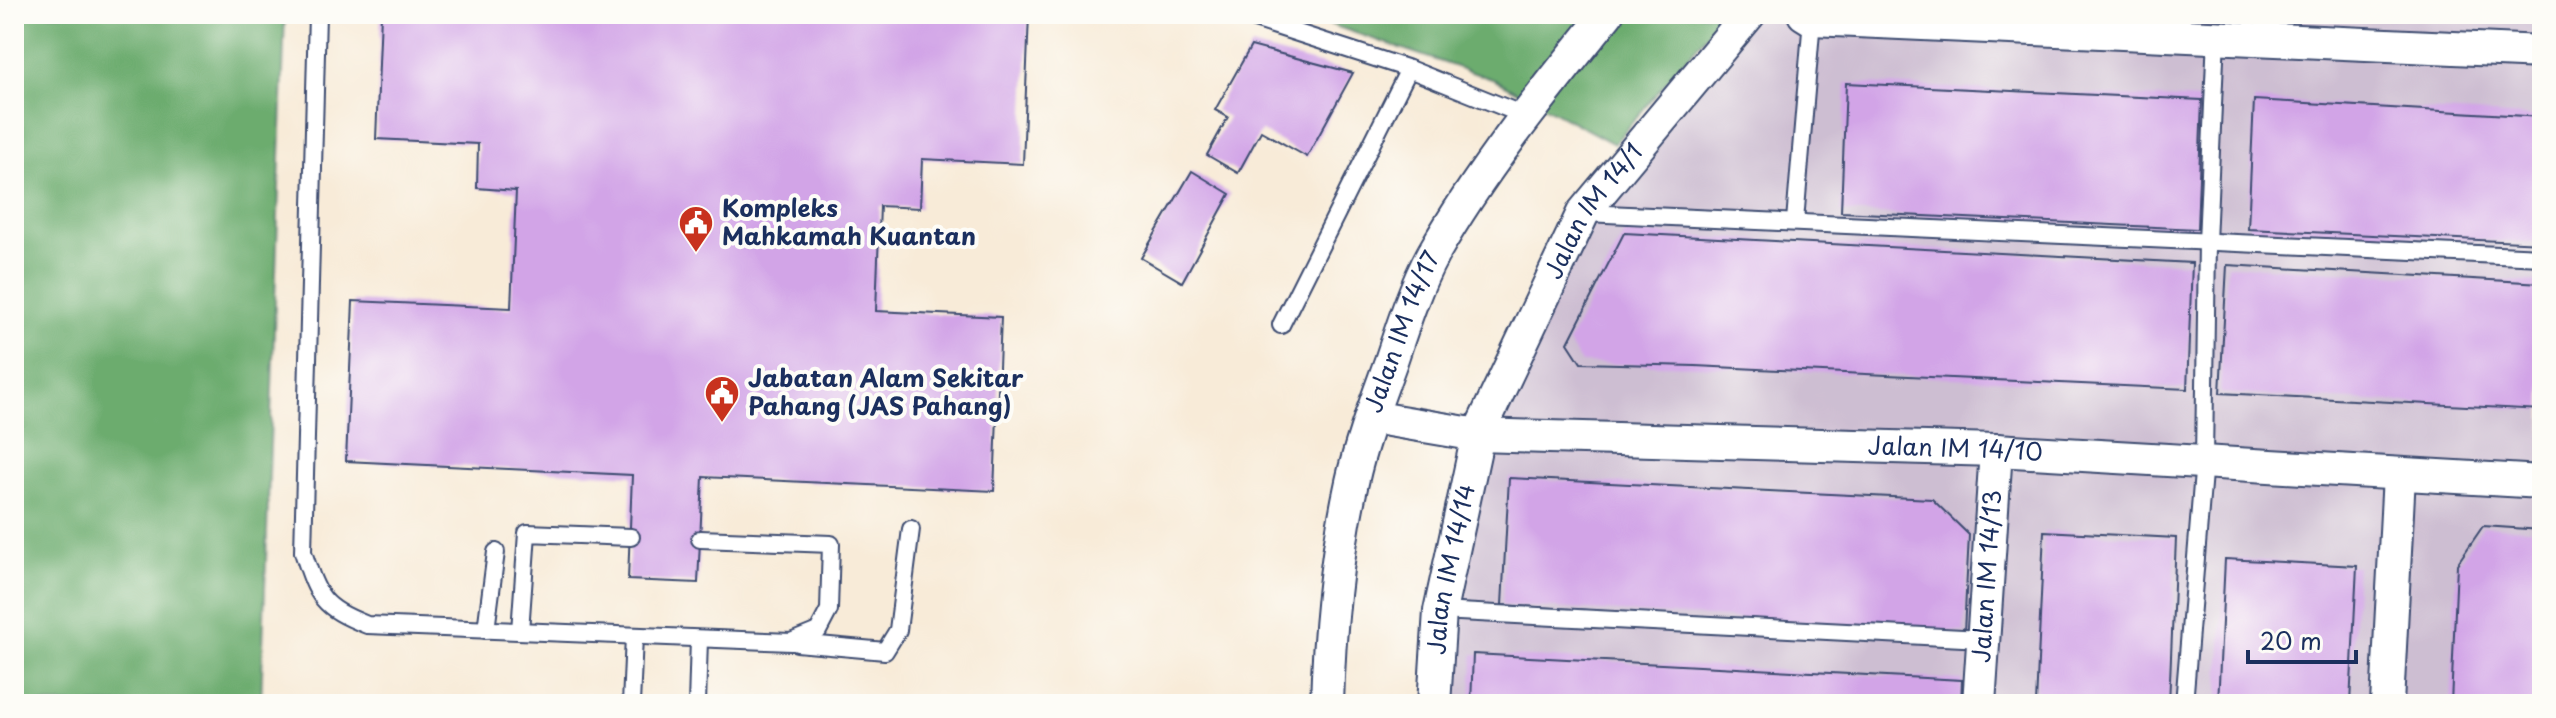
<svg xmlns="http://www.w3.org/2000/svg" width="2556" height="718" viewBox="0 0 2556 718" font-family="'Playpen Sans',sans-serif">
<style>
.industrial{fill:#cdbed2}
.forest{fill:#6cac6e;stroke:#446e66;stroke-width:2}
.building{fill:#d2a4e7}
.lines{fill:none;stroke-linecap:round;stroke-linejoin:round}
.lane-casing{stroke:#3c4b70;stroke-width:20}
.street-casing{stroke:#3c4b70;stroke-width:36}
.lane{stroke:#fff;stroke-width:16}
.street{stroke:#fff;stroke-width:32}
.labels{text-anchor:middle;stroke-width:8;stroke-linejoin:round;paint-order:stroke}
.poi-label{font-size:24px;font-weight:bold;fill:#1b2f5e;stroke:#fdfcf7;text-anchor:start}
.street-label{font-size:24px;fill:#1b2f5e;stroke:#fdfcf7}
</style>
<rect width="100%" height="100%" fill="#fdfcf7"/>
<filter id="ink" filterUnits="userSpaceOnUse"><feTurbulence type="fractalNoise" baseFrequency=".0125" numOctaves="2"/><feDisplacementMap in="SourceGraphic" scale="16" xChannelSelector="R" yChannelSelector="G"/><feConvolveMatrix kernelMatrix="1 2 1 2 8 2 1 2 1" color-interpolation-filters="sRGB"/></filter>
<filter id="wash" filterUnits="userSpaceOnUse"><feTurbulence type="fractalNoise" baseFrequency=".006" numOctaves="4" result="noise"/><feDisplacementMap in="SourceGraphic" scale="32" xChannelSelector="R" yChannelSelector="G"/><feGaussianBlur stdDeviation="1.8" result="paint"/><feColorMatrix in="noise" values="0 0 0 0 0 0 0 0 0 0 0 0 0 0 0 0 0 1.4 0 .05"/><feComposite in="paint" operator="in"/></filter>
<g filter="url(#wash)">
<rect width="100%" height="100%" fill="#f8ebd8"/>
<!-- industrial -->
<path class="industrial" d="M 1749,14 L 2542,14 L 2542,704 L 1435,704 L 1478,435 L 1583,213 Z"/>
<!-- forest -->
<g class="forest">
<path d="M 14,14 L 285,14 L 261,704 L 14,704 Z"/>
<path d="M 1299,14 L 1724,14 L 1614,144 L 1495,80 Z"/>
</g>
<g id="blocks">
<!-- building -->
<g class="building">
<path d="M 381,14 L 1029,14 L 1023,164 L 922,159 L 920,208 L 880,206 L 876,311 L 1001,317 L 994,491 L 703,477 L 698,583 L 628,580 L 632,475 L 346,461 L 353,301 L 511,308 L 516,191 L 477,188 L 478,144 L 376,139 Z"/>
<path d="M 1251,46 L 1353,73 L 1307,157 L 1261,131 L 1238,173 L 1207,155 L 1228,117 L 1215,110 Z"/>
<path d="M 1846,83 L 2202,100 L 2197,229 L 1841,212 Z"/>
<path d="M 2254,100 L 2542,117 L 2542,243 L 2248,229 Z"/>
<path d="M 1192,171 L 1230,194 L 1182,282 L 1141,258 Z"/>
<path d="M 1624,233 L 2192,263 L 2187,389 L 1695,366 L 1581,363 L 1568,343 Z"/>
<path d="M 2227,265 L 2542,283 L 2542,410 L 2220,393 Z"/>
<path d="M 1509,478 L 1932,499 L 1969,535 L 1964,632 L 1502,605 Z"/>
<path d="M 2483,526 L 2542,530 L 2542,704 L 2451,704 L 2457,564 Z"/>
<path d="M 2044,531 L 2176,538 L 2169,704 L 2036,704 Z"/>
<path d="M 2225,559 L 2357,566 L 2350,704 L 2218,704 Z"/>
<path d="M 1473,654 L 1962,680 L 1961,704 L 1471,704 Z"/>
</g>
</g>
</g>
<g filter="url(#ink)">
<use href="#blocks" fill-opacity="0" stroke="#3c4b70" stroke-width="2"/>
<g class="lines">
<defs>
<g id="lane">
<path d="M 317,14 L 303,552 C 318,597 321,607 367,625 L 791,642 L 818,631 L 829,610 L 831,544 L 700,539"/>
<path d="M 1239,14 L 1409,69 L 1526,116"/>
<path d="M 2540,52 L 2542,20"/>
<path d="M 1585,213 L 2542,257"/>
<path d="M 1795,221 L 1812,19"/>
<path d="M 1281,325 L 1409,69"/>
<path d="M 1440,611 L 1982,639"/>
<path d="M 486,630 L 496,552"/>
<path d="M 520,631 L 527,533 L 631,537"/>
<path d="M 797,643 L 885,651 L 898,630 L 911,529"/>
<path d="M 631,704 L 634,636"/>
<path d="M 697,704 L 699,639"/>
<path d="M 2184,704 L 2204,460 L 2207,242 L 2216,36"/>
</g>
<g id="street">
<path d="M 1804,14 L 1812,19 L 2542,52"/>
<path id="s1" d="M 1371,417 L 1478,435 L 1996,450 L 2542,482"/>
<path id="s2" d="M 1327,704 C 1329,630 1336,554 1352,482 C 1361,441 1377,400 1391,361 C 1403,325 1415,287 1433,254 C 1482,168 1545,91 1607,14"/>
<path id="s3" d="M 1434,704 L 1440,611 L 1478,435 L 1583,213 L 1749,14"/>
<path id="s4" d="M 1979,704 L 1996,450"/>
<path d="M 2387,704 L 2399,475"/>
</g>
</defs>
<!-- lane casing -->
<use href="#lane" class="lane-casing"/>
<!-- street casing -->
<use href="#street" class="street-casing"/>
<!-- lane -->
<use href="#lane" class="lane"/>
<!-- street -->
<use href="#street" class="street"/>
</g>
</g>
<!-- icons -->
<defs>
<symbol id="civic-pin" viewBox="-11 -11 22 30"><path d="M0 17L-7.5 6A9.5 9.5 0 1 1 7.5 6Z" fill="#c8321e" stroke="#fdfcf7"/><path d="M-.6-6.5H3V-4.5H.6V-3L4-1V1h2V6H-6V1h2V-1L-.6-3ZM-1.2 2.5V6h2.4V2.5Z" fill="#fff"/></symbol>
</defs>
<g fill-rule="evenodd">
<use href="#civic-pin" x="676" y="203" width="40" height="54"/>
<use href="#civic-pin" x="702" y="373" width="40" height="54"/>
</g>
<g class="labels">
<!-- poi labels -->
<g class="poi-label">
<text x="722" y="217">Kompleks<tspan x="722" dy="28">Mahkamah Kuantan</tspan></text>
<text x="748" y="387">Jabatan Alam Sekitar<tspan x="748" dy="28">Pahang (JAS Pahang)</tspan></text>
</g>
<!-- street labels -->
<g class="street-label">
<text dy="8" stroke="none"><textPath href="#s3" startOffset="526">Jalan IM 14/1</textPath></text>
<text dy="8" stroke="none"><textPath href="#s2" startOffset="382">Jalan IM 14/17</textPath></text>
<text dy="8" stroke="none"><textPath href="#s1" startOffset="586">Jalan IM 14/10</textPath></text>
<text dy="8" stroke="none"><textPath href="#s3" startOffset="136">Jalan IM 14/14</textPath></text>
<text dy="8" stroke="none"><textPath href="#s4" startOffset="128">Jalan IM 14/13</textPath></text>
</g>
</g>
<!-- margin -->
<rect width="2556" height="718" fill="none" stroke="#fdfcf7" stroke-width="48"/>
<!-- scale -->
<path d="M2248 650v12h108v-12" fill="none" stroke="#1b2f5e" stroke-width="4"/>
<text x="2260" y="650" font-size="24" fill="#1b2f5e" stroke="#fdfcf7" stroke-width="6" paint-order="stroke">20 m</text>
</svg>
